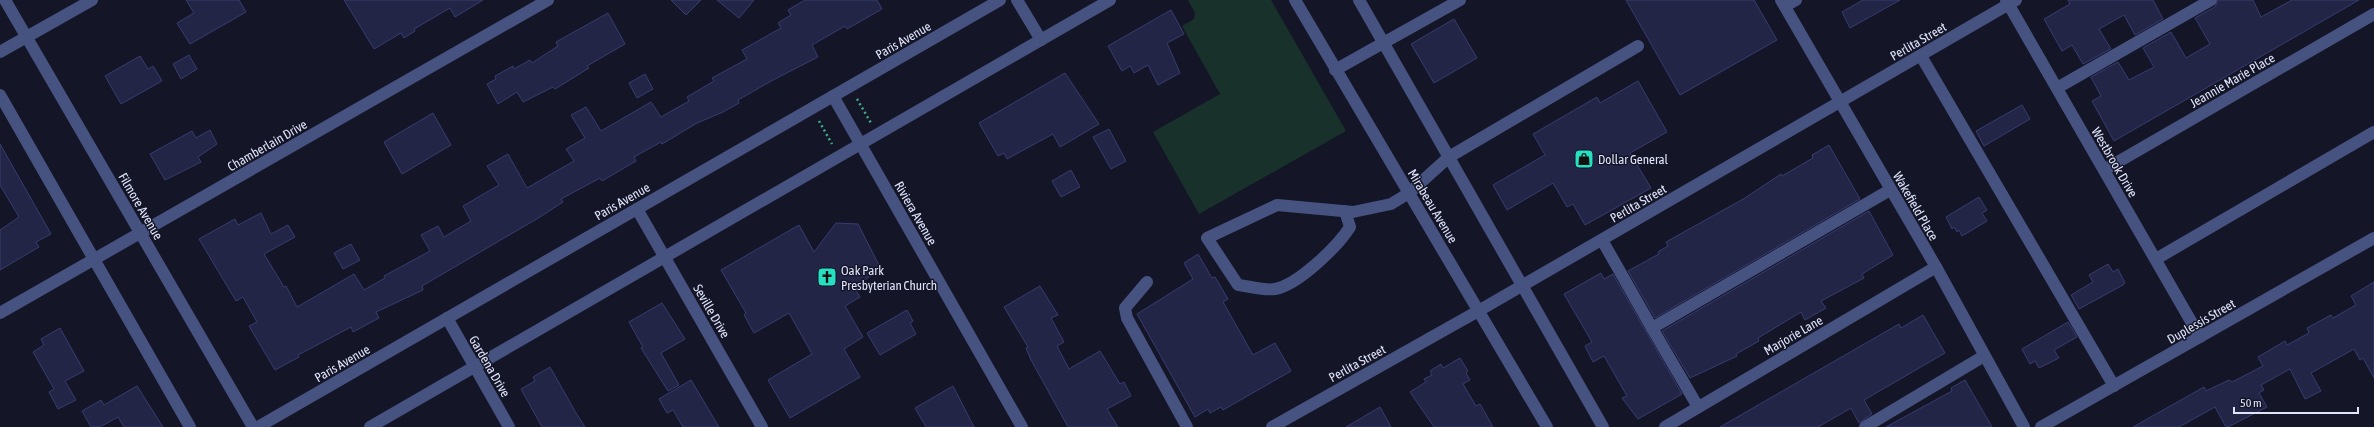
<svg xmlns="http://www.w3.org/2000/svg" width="2374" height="427" viewBox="0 0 2374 427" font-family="'Asap Condensed',sans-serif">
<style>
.green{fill:#18312a}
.building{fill:#232547;stroke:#383c6f}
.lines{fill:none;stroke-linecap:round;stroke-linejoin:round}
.path{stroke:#41ad89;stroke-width:2.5;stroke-dasharray:2 3;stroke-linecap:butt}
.minor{stroke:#465381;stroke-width:12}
.labels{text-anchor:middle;stroke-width:3;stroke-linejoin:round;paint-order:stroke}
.street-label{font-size:13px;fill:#e0e4fb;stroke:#141628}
.poi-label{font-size:13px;fill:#e0e4fb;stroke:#141628;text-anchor:start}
</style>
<rect width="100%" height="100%" fill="#141628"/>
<!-- green -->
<path class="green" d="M 1188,0 L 1271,0 L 1346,131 L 1199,214 L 1153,132 L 1220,94 L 1182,26 L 1194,19 L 1195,13 Z"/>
<!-- building -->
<g class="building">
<path d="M 186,0 L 239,0 L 246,12 L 190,44 L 177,23 L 194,13 Z"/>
<path d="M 344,0 L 483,0 L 455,17 L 450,8 L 414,29 L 415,31 L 404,38 L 401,33 L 374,49 Z"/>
<path d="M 671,0 L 701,0 L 686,15 Z"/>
<path d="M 717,0 L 754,0 L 739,18 Z"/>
<path d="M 805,0 L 877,0 L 882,9 L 847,29 L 845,26 L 812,45 L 818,57 L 773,80 L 738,100 L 739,103 L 723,112 L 697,123 L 662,144 L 661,142 L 634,157 L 636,161 L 602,181 L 600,178 L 561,199 L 563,202 L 540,217 L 422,286 L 423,290 L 376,312 L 379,318 L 353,332 L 351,327 L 298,355 L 299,357 L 275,370 L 249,326 L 257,322 L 243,297 L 236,301 L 199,239 L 235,219 L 238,225 L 261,213 L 271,234 L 288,225 L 295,237 L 264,254 L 284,287 L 286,286 L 297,307 L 354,274 L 364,290 L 385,278 L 384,276 L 430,251 L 421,235 L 438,226 L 444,237 L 471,221 L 463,206 L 499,185 L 487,166 L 508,154 L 527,188 L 574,161 L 566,149 L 585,138 L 571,115 L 586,107 L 601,131 L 651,102 L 661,117 L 689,101 L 687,97 L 714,81 L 712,78 L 747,59 L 742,50 L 781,28 L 778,23 L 791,15 L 788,10 Z"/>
<path d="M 1626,0 L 1754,0 L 1777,40 L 1680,95 Z"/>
<path d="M 1863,0 L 1900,0 L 1850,28 L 1842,12 Z"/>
<path d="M 2068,0 L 2153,0 L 2163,19 L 2135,35 L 2124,15 L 2099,29 L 2111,49 L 2083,64 L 2072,45 L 2062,51 L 2044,19 L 2070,4 Z"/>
<path d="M 2218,0 L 2253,0 L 2261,17 L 2292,0 L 2359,0 L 2114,141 L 2092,101 L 2101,96 L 2091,77 L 2118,62 L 2129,80 L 2154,67 L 2143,48 L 2171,32 L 2186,58 L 2210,44 L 2195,18 L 2215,7 Z"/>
<path d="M 1171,10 L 1184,34 L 1167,43 L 1180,73 L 1158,85 L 1148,65 L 1134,73 L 1130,66 L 1122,71 L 1108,46 Z"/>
<path d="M 608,13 L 625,44 L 587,66 L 589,68 L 555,89 L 553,87 L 523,102 L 517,92 L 498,104 L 487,84 L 496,79 L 495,76 L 513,66 L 514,69 L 530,60 L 532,63 L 558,46 L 556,42 Z"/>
<path d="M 1454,19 L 1477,58 L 1434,83 L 1411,44 Z"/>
<path d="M 189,55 L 197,69 L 181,79 L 173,64 Z"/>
<path d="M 140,56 L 148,69 L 153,66 L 162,81 L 121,104 L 105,76 Z"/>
<path d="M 1065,73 L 1099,124 L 1060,147 L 1053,134 L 1007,159 L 1004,153 L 998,156 L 979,123 Z"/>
<path d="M 645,74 L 653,89 L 637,98 L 629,83 Z"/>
<path d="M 1638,81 L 1667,132 L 1630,153 L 1651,188 L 1585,225 L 1573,204 L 1567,207 L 1553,183 L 1507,210 L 1493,185 L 1545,155 L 1533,134 L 1597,97 L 1600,103 Z"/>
<path d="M 2022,105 L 2030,119 L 1984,146 L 1976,131 Z"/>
<path d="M 433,113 L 451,145 L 402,174 L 384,142 Z"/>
<path d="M 1109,129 L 1126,161 L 1111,169 L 1093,137 Z"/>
<path d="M 210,130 L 217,144 L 198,157 L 201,162 L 165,180 L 150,154 L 192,131 L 196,138 Z"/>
<path d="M 0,144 L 51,234 L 36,242 L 39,247 L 0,270 L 0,230 L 19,217 L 0,185 Z"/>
<path d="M 1829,145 L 1860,199 L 1655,318 L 1628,271 L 1659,254 L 1658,252 L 1668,246 L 1666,242 L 1745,198 L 1781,174 L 1782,176 L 1813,158 L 1812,155 Z"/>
<path d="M 1071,170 L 1080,187 L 1061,197 L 1052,181 Z"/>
<path d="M 1979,197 L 1987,210 L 1982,213 L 1987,221 L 1962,236 L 1959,230 L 1957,232 L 1954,227 L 1952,229 L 1946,217 Z"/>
<path d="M 1869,211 L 1893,255 L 1862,274 L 1864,278 L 1821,301 L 1826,308 L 1805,320 L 1801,312 L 1758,338 L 1759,341 L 1736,354 L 1737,356 L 1690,378 L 1662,331 Z"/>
<path d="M 836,223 L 858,224 L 881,269 L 854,287 L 860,297 L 845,306 L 863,337 L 844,349 L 860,377 L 790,418 L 768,380 L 812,354 L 789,313 L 754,333 L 744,315 L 746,313 L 721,270 L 799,225 L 814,252 Z"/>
<path d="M 351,244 L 360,260 L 343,269 L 334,253 Z"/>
<path d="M 1198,254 L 1212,278 L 1215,277 L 1228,299 L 1223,302 L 1253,355 L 1275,343 L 1291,371 L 1223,410 L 1221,407 L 1210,413 L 1208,409 L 1195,417 L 1137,314 L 1193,279 L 1184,263 Z"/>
<path d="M 2108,264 L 2113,272 L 2118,269 L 2125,283 L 2123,285 L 2079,309 L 2071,295 L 2093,282 L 2089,275 Z"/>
<path d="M 1601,273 L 1604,279 L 1613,274 L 1682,394 L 1638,419 L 1622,398 L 1627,396 L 1604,356 L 1593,362 L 1585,346 L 1592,342 L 1564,294 Z"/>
<path d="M 2374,282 L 2374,378 L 2363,358 L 2360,360 L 2354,349 L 2311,373 L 2321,391 L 2305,399 L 2290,369 L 2261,385 L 2264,390 L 2259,393 L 2267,407 L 2228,427 L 2226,427 L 2215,407 L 2179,427 L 2133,427 L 2204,387 L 2206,391 L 2229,380 L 2232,382 L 2263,366 L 2258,357 L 2285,341 L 2287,345 L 2309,333 L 2307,328 L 2331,315 L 2333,318 L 2356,305 L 2351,296 Z"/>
<path d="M 1040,286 L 1058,315 L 1051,318 L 1064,342 L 1057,346 L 1069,369 L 1100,351 L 1120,384 L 1124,382 L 1131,396 L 1107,409 L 1118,427 L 1068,427 L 1031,360 L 1026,348 L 1028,347 L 1004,307 Z"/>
<path d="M 662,303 L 685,339 L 661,353 L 679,385 L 668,391 L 641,348 L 643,347 L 629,322 Z"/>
<path d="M 907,310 L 913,321 L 910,323 L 916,334 L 880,355 L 867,333 Z"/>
<path d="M 1923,315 L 1945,353 L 1864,400 L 1872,414 L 1859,423 L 1851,408 L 1818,427 L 1720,427 L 1899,324 L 1901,328 Z"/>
<path d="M 2068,322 L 2077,337 L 2054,350 L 2059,358 L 2039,368 L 2035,361 L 2030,364 L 2022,349 Z"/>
<path d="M 60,328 L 84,371 L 65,381 L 76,400 L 58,409 L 49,392 L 54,389 L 33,352 L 44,345 L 41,339 Z"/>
<path d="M 1460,358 L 1468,371 L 1466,373 L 1470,380 L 1463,384 L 1476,406 L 1480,404 L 1493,427 L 1434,427 L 1410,392 L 1426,382 L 1424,379 L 1432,375 L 1430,371 L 1441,364 L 1443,368 Z"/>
<path d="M 550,367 L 576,413 L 585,427 L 542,427 L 521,389 L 535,381 L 533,377 Z"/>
<path d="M 691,380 L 719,427 L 683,427 L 673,410 L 667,413 L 659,399 Z"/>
<path d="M 1965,380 L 1992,427 L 1886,427 L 1952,391 L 1951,388 Z"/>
<path d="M 137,386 L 163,427 L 124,427 L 118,417 L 100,427 L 91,427 L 82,411 L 101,400 L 104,405 Z"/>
<path d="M 953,386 L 974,427 L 926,427 L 915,408 Z"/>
<path d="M 1380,407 L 1391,427 L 1346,427 Z"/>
</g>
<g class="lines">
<!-- path -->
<g class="path">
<path d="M 857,99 L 871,123"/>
<path d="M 819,121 L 832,144"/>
</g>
<!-- minor -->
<g class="minor">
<path d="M 5,0 L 253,427"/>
<path d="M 1017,0 L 1041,40"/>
<path d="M 1295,0 L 1547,427"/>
<path d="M 1359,0 L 1603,427"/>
<path d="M 1781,0 L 1936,267 L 2024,427"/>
<path d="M 2006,0 L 2200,337"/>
<path d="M 1785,6 L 1796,0"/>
<path d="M 0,52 L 92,0"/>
<path d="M 1921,56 L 2114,386"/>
<path d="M 1335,70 L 1460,0"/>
<path d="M 2057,88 L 2211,0"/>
<path d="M 0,95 L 190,427"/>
<path d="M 833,96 L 1022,427"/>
<path d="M 2104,170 L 2374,14"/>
<path d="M 637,209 L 762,427"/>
<path d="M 1345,211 L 1350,227 C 1338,246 1298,285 1275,289 C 1264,291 1249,286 1238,285 L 1207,238 L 1277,205 L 1353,212 L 1391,204 L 1409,193 L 1449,157 L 1638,46"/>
<path d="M 1602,240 L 1652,328 L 1890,190"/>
<path d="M 2156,259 L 2374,132"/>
<path d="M 1147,282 L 1125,308 L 1127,318 L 1187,427"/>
<path d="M 0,313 L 548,0"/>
<path d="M 447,318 L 509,427"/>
<path d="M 1652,328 L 1698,407"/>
<path d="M 258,427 L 1000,0"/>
<path d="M 370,427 L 1110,0"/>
<path d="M 1272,427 L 1480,310 L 2016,0"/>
<path d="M 1665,427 L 1936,267"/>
<path d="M 1865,427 L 1984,356"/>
<path d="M 2041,427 L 2374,238"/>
</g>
</g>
<!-- icons -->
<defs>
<symbol id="shop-square" viewBox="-11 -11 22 22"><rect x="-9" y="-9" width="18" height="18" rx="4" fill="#25e1c1" stroke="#141628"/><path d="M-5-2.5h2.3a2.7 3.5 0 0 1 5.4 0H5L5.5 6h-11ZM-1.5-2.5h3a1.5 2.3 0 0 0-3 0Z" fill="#111"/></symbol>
<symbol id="church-square" viewBox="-11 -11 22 22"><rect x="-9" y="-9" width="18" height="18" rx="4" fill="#25e1c1" stroke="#141628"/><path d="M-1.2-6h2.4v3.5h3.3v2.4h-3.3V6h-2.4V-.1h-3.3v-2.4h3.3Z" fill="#111"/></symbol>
</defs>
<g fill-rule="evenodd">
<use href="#shop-square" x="1573" y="148" width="22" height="22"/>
<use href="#church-square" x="816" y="266" width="22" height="22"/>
</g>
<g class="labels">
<!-- street labels -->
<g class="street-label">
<text transform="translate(903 40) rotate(-30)" y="5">Paris Avenue</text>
<text transform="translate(1918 41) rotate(-30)" y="5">Perlita Street</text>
<text transform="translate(2232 80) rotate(-30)" y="5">Jeannie Marie Place</text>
<text transform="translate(267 145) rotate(-30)" y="5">Chamberlain Drive</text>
<text transform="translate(2115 162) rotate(60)" y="5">Westbrook Drive</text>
<text transform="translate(622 201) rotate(-30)" y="5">Paris Avenue</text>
<text transform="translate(1638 203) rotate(-30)" y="5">Perlita Street</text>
<text transform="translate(141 206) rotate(60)" y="5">Filmore Avenue</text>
<text transform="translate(1433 206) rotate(59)" y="5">Mirabeau Avenue</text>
<text transform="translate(1916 206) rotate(60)" y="5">Wakefield Place</text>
<text transform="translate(916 213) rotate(60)" y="5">Riviera Avenue</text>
<text transform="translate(712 311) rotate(60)" y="5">Seville Drive</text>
<text transform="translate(2201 321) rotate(-30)" y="5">Duplessis Street</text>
<text transform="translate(1793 335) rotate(-30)" y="5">Marjorie Lane</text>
<text transform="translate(342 363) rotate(-30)" y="5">Paris Avenue</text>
<text transform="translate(1357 363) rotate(-29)" y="5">Perlita Street</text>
<text transform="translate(490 366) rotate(60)" y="5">Gardena Drive</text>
</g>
<!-- poi labels -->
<g class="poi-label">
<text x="1598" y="164">Dollar General</text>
<text x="841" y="275">Oak Park<tspan x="841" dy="15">Presbyterian Church</tspan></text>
</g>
</g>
<!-- scale -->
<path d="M2234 407v6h124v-6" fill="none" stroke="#e0e4fb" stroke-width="2"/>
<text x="2240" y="407" font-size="12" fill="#e0e4fb" stroke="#141628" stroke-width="3" paint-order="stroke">50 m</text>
</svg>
